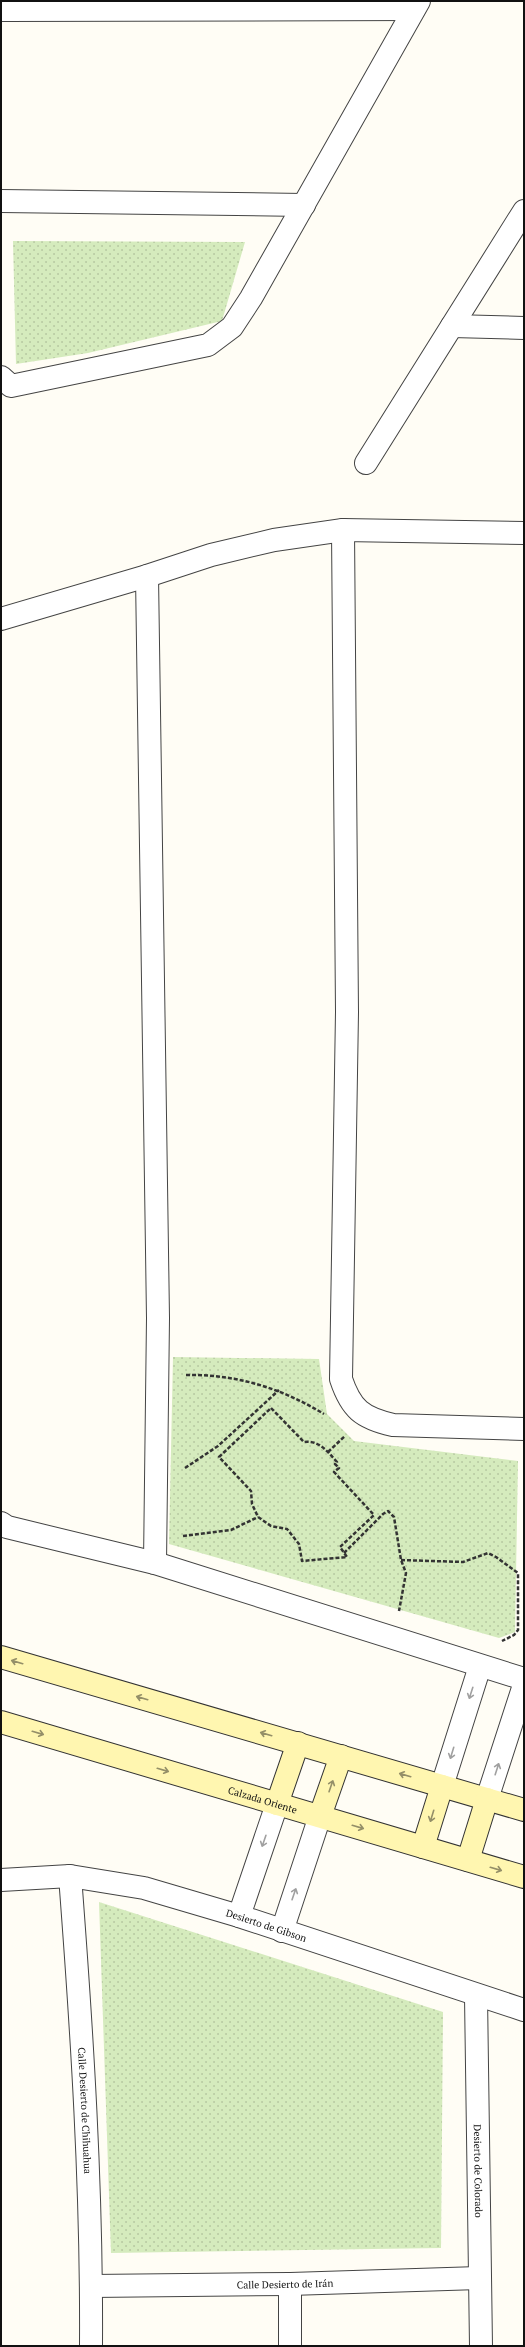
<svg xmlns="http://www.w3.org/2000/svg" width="525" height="2347" viewBox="0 0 525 2347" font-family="'PT Serif',serif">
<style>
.green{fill:url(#green-dots)}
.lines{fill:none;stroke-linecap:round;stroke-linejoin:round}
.street-casing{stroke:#444;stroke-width:24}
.secondary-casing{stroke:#333;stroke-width:24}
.path{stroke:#333;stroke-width:2.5;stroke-dasharray:4 2;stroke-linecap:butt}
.street{stroke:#fff;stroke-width:22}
.secondary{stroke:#fff6b0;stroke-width:22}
.oneway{stroke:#948f68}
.oneway2{stroke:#a0a0a0}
.labels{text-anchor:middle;stroke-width:4;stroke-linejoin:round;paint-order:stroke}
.street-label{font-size:10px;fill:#111;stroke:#fff}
</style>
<defs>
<pattern id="green-dots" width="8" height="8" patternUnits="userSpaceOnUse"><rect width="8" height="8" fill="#d5ebbd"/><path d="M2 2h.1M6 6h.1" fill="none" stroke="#b6c8a1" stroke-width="1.8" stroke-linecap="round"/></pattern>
</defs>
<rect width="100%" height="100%" fill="#fffdf5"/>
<!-- green -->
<g class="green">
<path d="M 13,241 L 245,242 L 222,321 L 88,353 L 16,364 Z"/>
<path d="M 173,1357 L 319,1359 L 327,1414 L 354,1441 L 518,1461 L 515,1632 L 499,1638 L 169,1544 Z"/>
<path d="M 99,1902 L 443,2012 L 441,2248 L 111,2253 Z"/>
</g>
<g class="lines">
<defs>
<g id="street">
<path d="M 1,10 L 414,9"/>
<path d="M 1,201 L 304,205"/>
<path d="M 452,326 L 524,328"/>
<path d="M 1,377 L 11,386 L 208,345 L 232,327 L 251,298 L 419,1"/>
<path d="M 366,463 L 524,211"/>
<path d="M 343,530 L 347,1012 L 341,1379 C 351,1409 362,1418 393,1425 L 524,1429"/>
<path d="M 147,576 L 158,1318 L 155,1563"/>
<path d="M 1,619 L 147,576 L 211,555 L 274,540 L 343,530 L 524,533"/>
<path d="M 1,1523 L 7,1527 L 155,1563 L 524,1679"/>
<path d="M 442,1786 L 480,1666"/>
<path d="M 487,1799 L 524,1685"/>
<path id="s1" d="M 70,1876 C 82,2032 92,2189 91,2346"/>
<path id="s2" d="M 1,1880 L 70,1876 L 144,1888 L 239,1916 L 524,2010"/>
<path d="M 239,1916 L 277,1804"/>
<path d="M 282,1931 L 320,1816"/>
<path id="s3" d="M 476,1996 L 481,2346"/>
<path id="s4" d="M 91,2286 L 290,2284 L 479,2278"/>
<path d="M 290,2346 L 290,2284"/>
</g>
<g id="secondary">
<path d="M 1,1657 L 524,1810"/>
<path id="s5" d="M 1,1722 L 524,1877"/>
<path d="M 277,1804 L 298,1743"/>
<path d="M 320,1816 L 341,1756"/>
<path d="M 423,1847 L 442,1786"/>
<path d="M 468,1860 L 487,1799"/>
</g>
</defs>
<!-- street casing -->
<use href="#street" class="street-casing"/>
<!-- secondary casing -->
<use href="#secondary" class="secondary-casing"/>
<!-- path -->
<g class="path">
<path d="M 186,1375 C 236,1374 281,1388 324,1414"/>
<path d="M 271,1408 L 304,1442 C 319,1440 327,1451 337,1462 L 335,1464 L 339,1468 L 334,1472 L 374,1515 L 340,1547 L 347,1557 L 302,1561 L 299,1544 L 287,1529 L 271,1526 L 258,1517 L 252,1504 L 251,1491 L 219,1457 Z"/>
<path d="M 328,1452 L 345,1436"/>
<path d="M 185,1468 L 218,1446 L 279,1390"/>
<path d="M 183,1536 L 231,1530 L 258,1517"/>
<path d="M 344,1553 L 383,1514 L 388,1511 L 394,1517 L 401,1560 L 406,1573 L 399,1611"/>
<path d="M 401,1560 L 463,1562 L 488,1553 L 496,1557 L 518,1573 L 518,1630 L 514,1635 L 502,1641"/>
</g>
<!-- street -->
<use href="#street" class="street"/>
<!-- secondary -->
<use href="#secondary" class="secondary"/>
</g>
<!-- one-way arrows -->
<defs><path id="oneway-shaft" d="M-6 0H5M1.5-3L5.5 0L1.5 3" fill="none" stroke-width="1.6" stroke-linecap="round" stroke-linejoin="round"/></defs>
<g class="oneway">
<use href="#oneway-shaft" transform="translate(17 1662) rotate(-164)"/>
<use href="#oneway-shaft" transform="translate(142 1698) rotate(-164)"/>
<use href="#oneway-shaft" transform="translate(38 1733) rotate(16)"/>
<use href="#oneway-shaft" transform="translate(266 1734) rotate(-164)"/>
<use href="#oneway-shaft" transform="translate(163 1770) rotate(16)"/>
<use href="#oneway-shaft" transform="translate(405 1775) rotate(-164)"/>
<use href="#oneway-shaft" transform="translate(331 1786) rotate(-71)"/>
<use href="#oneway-shaft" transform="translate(432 1816) rotate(107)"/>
<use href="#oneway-shaft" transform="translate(358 1827) rotate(16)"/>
<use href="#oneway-shaft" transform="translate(496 1869) rotate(16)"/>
</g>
<g class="oneway2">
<use href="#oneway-shaft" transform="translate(471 1693) rotate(108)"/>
<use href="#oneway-shaft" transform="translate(452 1753) rotate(107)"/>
<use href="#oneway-shaft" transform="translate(497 1769) rotate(-72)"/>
<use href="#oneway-shaft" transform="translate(264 1841) rotate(109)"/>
<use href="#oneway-shaft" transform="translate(294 1894) rotate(-71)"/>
</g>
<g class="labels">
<!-- street labels -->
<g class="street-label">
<text dy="4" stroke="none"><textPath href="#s5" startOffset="273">Calzada Oriente</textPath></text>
<text dy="4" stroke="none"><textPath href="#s2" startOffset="272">Desierto de Gibson</textPath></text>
<text dy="4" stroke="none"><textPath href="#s1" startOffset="235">Calle Desierto de Chihuahua</textPath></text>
<text dy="4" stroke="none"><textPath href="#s3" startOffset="175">Desierto de Colorado</textPath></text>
<text dy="4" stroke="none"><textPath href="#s4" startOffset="194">Calle Desierto de Irán</textPath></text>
</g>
</g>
<!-- border -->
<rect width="525" height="2347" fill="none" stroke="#111111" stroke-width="4"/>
</svg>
